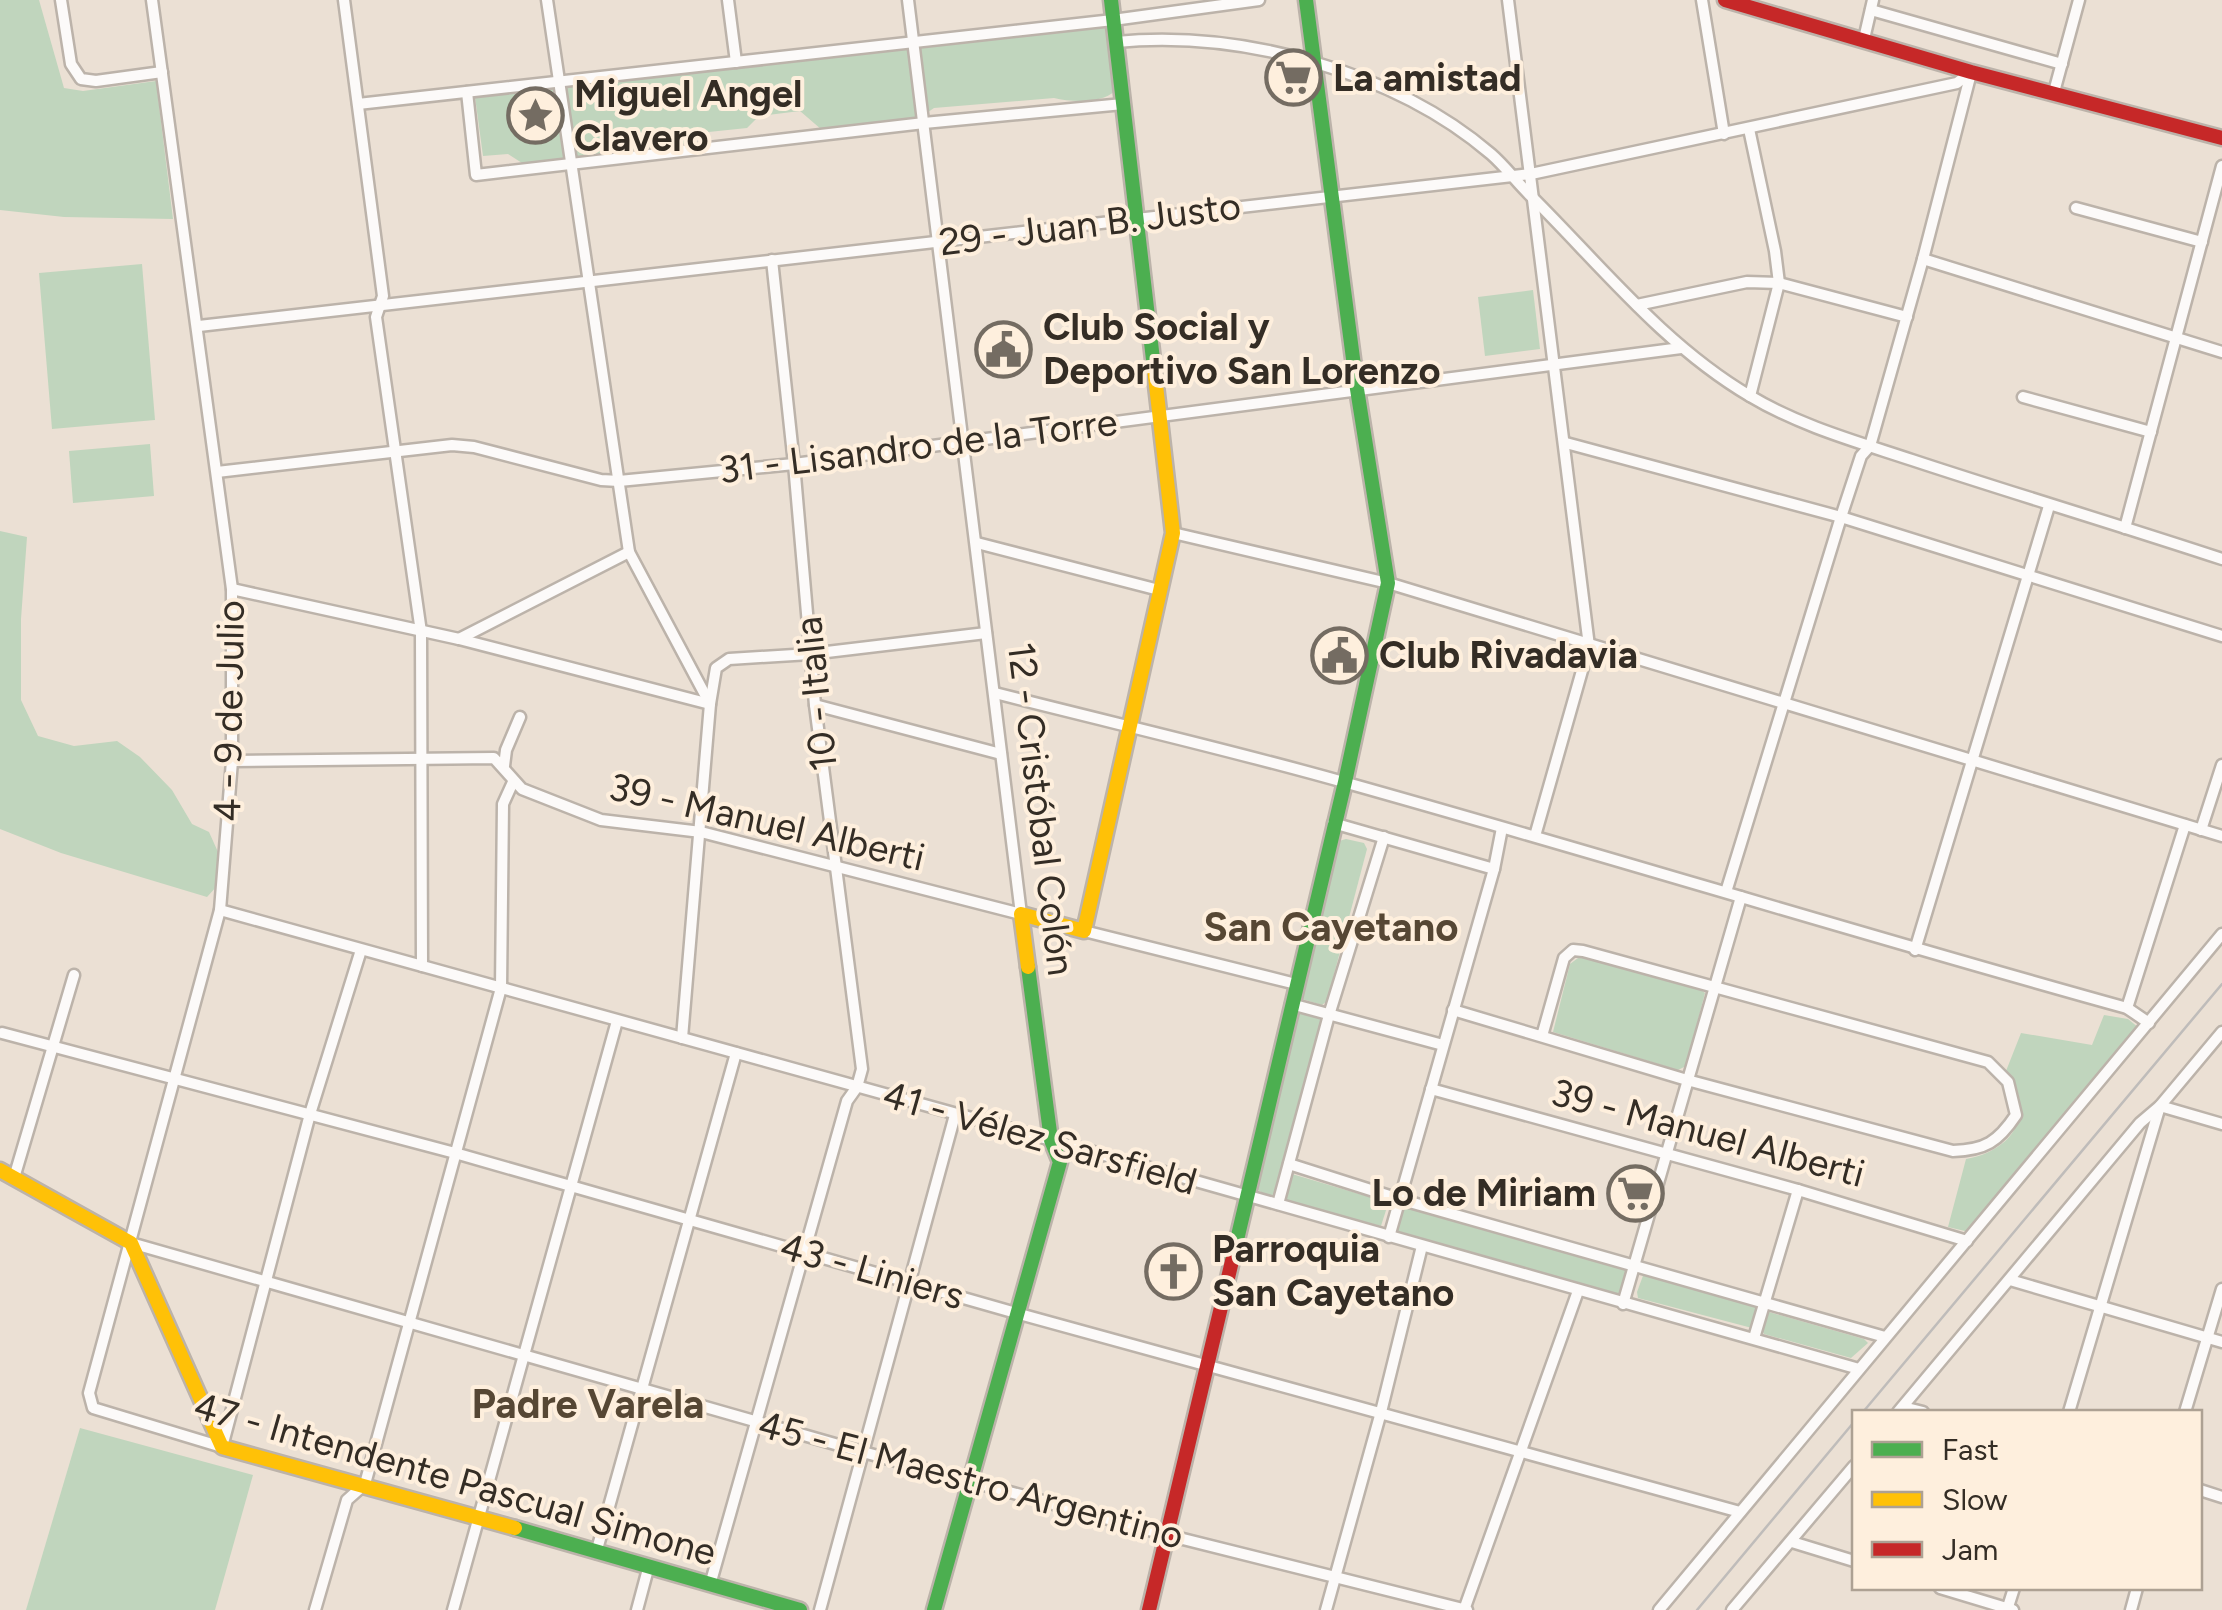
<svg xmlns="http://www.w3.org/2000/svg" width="2222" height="1610" viewBox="0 0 2222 1610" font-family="Figtree,sans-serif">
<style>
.green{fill:#c0d5bd}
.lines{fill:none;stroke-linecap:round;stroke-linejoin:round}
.street-casing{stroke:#bcb3aa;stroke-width:15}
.fast-casing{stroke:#bcb3aa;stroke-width:19}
.slow-casing{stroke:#bcb3aa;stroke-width:19}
.jam-casing{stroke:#bcb3aa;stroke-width:19}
.street{stroke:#fcfaf9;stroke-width:10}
.fast{stroke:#4caf50;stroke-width:14}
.slow{stroke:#ffc107;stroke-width:14}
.jam{stroke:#c62828;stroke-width:14}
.rail{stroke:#bfbcba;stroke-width:2.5}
.labels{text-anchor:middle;stroke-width:8;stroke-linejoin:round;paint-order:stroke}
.poi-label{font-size:38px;font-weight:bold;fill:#342d25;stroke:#feefdd;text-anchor:start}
.street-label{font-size:38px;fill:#342d25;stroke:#feefdd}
.neighbourhood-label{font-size:40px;font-weight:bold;fill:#564734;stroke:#feefdd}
</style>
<rect width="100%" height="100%" fill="#ebe0d4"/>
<!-- green -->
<g class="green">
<path d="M 0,0 L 39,0 L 64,88 L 83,91 L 156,81 L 173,219 L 64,217 L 0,210 Z"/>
<path d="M 1103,27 L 1109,29 L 1115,91 C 1101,104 1071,102 1054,98 L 934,108 L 918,119 L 822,130 L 800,111 L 759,116 L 747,128 L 699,133 L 688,145 L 522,163 L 508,154 L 483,156 L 475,97 Z"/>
<path d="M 142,264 L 155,420 L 52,429 L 39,273 Z"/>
<path d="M 1533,290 L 1540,349 L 1485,356 L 1478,297 Z"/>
<path d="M 150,444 L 154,496 L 73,503 L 69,451 Z"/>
<path d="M 0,531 L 27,537 L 21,619 L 21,700 L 38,736 L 74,746 L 117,741 L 140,757 L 172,790 L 192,824 L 209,832 L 218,852 L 217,886 L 207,897 L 61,853 L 0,829 Z"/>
<path d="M 1346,839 L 1364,843 L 1367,849 L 1327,1001 L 1322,1005 L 1302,999 L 1299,993 L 1339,841 Z"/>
<path d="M 1582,955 L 1697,987 L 1705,993 L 1686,1066 L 1678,1070 L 1553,1032 L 1570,964 Z"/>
<path d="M 1299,1013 L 1318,1016 L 1323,1022 L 1274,1194 L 1269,1197 L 1258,1190 L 1295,1016 Z"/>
<path d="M 2104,1015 L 2128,1019 L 2139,1028 L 1969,1232 L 1948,1227 L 1966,1159 C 2013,1151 2038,1112 2006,1071 L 2021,1033 L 2092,1045 Z"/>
<path d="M 1292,1174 L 1383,1201 L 1387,1207 L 1381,1226 L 1283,1201 Z"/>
<path d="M 1406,1205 L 1625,1267 L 1629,1270 L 1623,1292 L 1614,1294 L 1397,1231 L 1401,1208 Z"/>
<path d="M 1644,1273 L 1760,1304 L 1752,1328 L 1638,1298 L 1637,1292 Z"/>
<path d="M 1769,1312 L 1864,1339 L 1868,1343 L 1851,1358 L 1764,1334 L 1762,1330 Z"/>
<path d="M 80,1428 L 253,1475 L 215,1610 L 26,1610 Z"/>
</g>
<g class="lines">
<defs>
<g id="street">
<path d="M 61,0 L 71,64 L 81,79 L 96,81 L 162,72"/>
<path d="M 152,0 L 232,589 L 232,761 L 220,910 L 89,1393 L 93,1408 L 222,1447 L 310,1114 L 361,950"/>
<path d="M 344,0 L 383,296 L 376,317 L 421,632 L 422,966"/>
<path d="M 547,0 L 629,552 L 710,704 L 682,1038"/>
<path d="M 728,0 L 736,62"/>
<path d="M 1508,0 L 1589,646 L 1535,836"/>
<path d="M 1702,0 L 1724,134"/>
<path d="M 1871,10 L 2062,64"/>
<path d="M 1864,39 L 1873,0"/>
<path d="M 1116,42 C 1242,30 1394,71 1491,154 C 1506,167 1518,184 1533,198 C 1602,267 1665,346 1750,396 C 1800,426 1858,442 1912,460 C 2015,494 2119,525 2222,559"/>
<path d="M 467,92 L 476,175 L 924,123 L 1123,104"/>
<path d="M 2054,92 L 2079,0"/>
<path d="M 358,104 L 1113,20 L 1259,0"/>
<path d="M 1749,129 L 1775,251 L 1779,283 L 1750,396"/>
<path d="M 2076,208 L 2202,242"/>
<path d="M 1923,259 L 2222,352"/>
<path d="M 1637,305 L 1747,282 L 1779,283 L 1907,317"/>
<path d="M 199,326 L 1531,174 L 1957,83 L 1971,72"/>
<path d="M 2023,397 L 2151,432"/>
<path d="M 1566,443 L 1841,517 L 2222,636"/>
<path d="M 217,472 L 452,445 L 474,447 L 601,480 L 619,481 L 794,464 L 1681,348"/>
<path d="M 2125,528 L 2222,166"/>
<path d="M 1173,533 L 1388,583 L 2222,836"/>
<path d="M 977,543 L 1159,590"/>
<path d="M 232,589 L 459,639 L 710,704 L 716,668 L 729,659 L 810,654 L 986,633"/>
<path d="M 459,639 L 629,552"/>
<path d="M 995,693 C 1112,723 1231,750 1347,783 C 1608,856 1866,936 2127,1008 L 2149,1023"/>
<path d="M 815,705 L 1001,754"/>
<path d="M 232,761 L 494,758 L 522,789 L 601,820 L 701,832 L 1021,914 L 908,0"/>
<path d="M 504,766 L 506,750 L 520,717"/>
<path d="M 1333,823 L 1494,869"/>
<path d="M 2201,830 L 2222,765"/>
<path d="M 1726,892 L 1841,517 L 1861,456 L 1870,446 L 1923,259 L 1971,73"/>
<path d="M 220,910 L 1051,1140 L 1859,1369"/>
<path d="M 1084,931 L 1296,984"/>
<path d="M 1915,950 L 2049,506"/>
<path d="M 1291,1004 L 1443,1045"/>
<path d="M 2127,1008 L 2185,825"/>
<path d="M 1453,1010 L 1687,1080 L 1953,1151 C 1985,1150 1998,1142 2016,1115 L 2008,1082 L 1988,1062 L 1583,951 L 1573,950 L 1564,958 L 1542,1036"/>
<path d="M 2,1033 L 455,1153 L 1016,1313 L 1740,1512"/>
<path d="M 1431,1089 L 1798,1190 L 1967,1241"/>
<path d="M 1289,1164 L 1399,1199 L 1885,1337"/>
<path d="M 14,1178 L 74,975"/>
<path d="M 1278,1204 L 1329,1015 L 1384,837"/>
<path d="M 1389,1237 L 1494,869 L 1502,828"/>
<path d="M 131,1243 L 863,1452 L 1167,1535 L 1467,1610"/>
<path d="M 2010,1280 L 2222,1342"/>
<path d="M 1623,1304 L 1741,897"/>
<path d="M 1754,1338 L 1798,1190"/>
<path d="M 1903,1407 L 1923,1412"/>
<path d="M 1898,1412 L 2140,1123 L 2160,1106 L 2222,1032"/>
<path d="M 2069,1412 L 2160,1106 L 2222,1124"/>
<path d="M 2185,1412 L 2222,1289"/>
<path d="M 2200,1490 L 2222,1497"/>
<path d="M 1792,1542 L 1854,1561"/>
<path d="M 596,1553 L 736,1053"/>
<path d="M 710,1585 L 847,1101 L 857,1087 L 862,1069 L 815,705 L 794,464 L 772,260"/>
<path d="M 1940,1588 L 2013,1610"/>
<path d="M 315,1610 L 347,1500 L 365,1484 L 501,988 L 503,804 L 513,782"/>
<path d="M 453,1610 L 617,1021"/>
<path d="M 637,1610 L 648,1569"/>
<path d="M 820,1610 L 955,1115"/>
<path d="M 1326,1610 L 1381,1412 L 1422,1246"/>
<path d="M 1464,1610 L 1578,1291"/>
<path d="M 1659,1610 L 2222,934"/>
<path d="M 1732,1610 L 1854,1466"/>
<path d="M 2007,1610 L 2014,1588"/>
<path d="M 2131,1610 L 2137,1588"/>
</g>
<g id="fast">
<path d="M 1111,0 L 1154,368"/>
<path d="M 1232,1261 L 1345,782 L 1388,583 L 1357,389 L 1306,0"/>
<path d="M 515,1528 L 800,1610"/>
<path d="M 934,1610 L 1060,1162 L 1051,1140 L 1028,967"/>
</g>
<g id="slow">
<path d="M 1028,967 L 1021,914 L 1084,931 L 1173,533 L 1154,368"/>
<path d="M 0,1170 L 131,1243 L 222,1447 L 515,1528"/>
</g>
<g id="jam">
<path d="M 1725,0 L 1971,72 L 2222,138"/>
<path d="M 1149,1610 L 1232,1261"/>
</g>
</defs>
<!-- street casing -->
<use href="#street" class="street-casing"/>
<!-- fast casing -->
<use href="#fast" class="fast-casing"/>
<!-- slow casing -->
<use href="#slow" class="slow-casing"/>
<!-- jam casing -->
<use href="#jam" class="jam-casing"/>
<!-- street -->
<use href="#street" class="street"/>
<!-- fast -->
<use href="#fast" class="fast"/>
<!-- slow -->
<use href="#slow" class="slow"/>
<!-- jam -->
<use href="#jam" class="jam"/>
<!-- rail -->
<g class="rail">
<path d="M 1863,1412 L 2222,984"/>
<path d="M 1697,1610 L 1854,1422"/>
</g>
</g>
<!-- icons -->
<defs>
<symbol id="supermarket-ring" viewBox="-11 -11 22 22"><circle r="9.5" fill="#feefdd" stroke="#746c62" stroke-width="1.5"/><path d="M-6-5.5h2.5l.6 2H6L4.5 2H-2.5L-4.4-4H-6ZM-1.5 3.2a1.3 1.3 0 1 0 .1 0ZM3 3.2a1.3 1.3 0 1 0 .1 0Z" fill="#746c62"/></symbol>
<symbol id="sight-ring" viewBox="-11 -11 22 22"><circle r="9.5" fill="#feefdd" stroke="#746c62" stroke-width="1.5"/><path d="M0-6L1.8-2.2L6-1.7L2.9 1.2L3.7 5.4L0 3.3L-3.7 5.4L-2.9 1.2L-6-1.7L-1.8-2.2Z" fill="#746c62"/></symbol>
<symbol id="civic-ring" viewBox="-11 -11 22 22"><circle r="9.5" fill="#feefdd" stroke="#746c62" stroke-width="1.5"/><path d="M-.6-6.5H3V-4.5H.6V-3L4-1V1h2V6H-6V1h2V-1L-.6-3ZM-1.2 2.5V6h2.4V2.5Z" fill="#746c62"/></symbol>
<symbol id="church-ring" viewBox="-11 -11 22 22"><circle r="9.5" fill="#feefdd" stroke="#746c62" stroke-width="1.5"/><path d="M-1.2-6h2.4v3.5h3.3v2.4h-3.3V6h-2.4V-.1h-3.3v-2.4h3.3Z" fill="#746c62"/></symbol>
</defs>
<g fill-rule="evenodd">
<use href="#supermarket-ring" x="1262" y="46" width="63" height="63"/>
<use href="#sight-ring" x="504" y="84" width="63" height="63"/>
<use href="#civic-ring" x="972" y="318" width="63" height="63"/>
<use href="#civic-ring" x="1308" y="624" width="63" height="63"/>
<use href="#supermarket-ring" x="1604" y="1162" width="63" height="63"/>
<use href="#church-ring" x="1142" y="1240" width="63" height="63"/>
</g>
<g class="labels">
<!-- poi labels -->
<g class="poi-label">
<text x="1333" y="91">La amistad</text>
<text x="574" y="107">Miguel Angel<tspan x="574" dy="44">Clavero</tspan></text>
<text x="1043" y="340">Club Social y<tspan x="1043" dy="44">Deportivo San Lorenzo</tspan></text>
<text x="1379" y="668">Club Rivadavia</text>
<text x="1596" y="1206" text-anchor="end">Lo de Miriam</text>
<text x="1212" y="1262">Parroquia<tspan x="1212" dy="44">San Cayetano</tspan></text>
</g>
<!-- street labels -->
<g class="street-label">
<text transform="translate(1090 224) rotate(-7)" y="13">29 - Juan B. Justo</text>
<text transform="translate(918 446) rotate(-7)" y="13">31 - Lisandro de la Torre</text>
<text transform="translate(816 694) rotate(-96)" y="13">10 - Italia</text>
<text transform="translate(229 711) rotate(-89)" y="13">4 - 9 de Julio</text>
<text transform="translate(1041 809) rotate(83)" y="13">12 - Cristóbal Colón</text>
<text transform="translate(767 822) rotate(13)" y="13">39 - Manuel Alberti</text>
<text transform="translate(1708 1133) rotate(15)" y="13">39 - Manuel Alberti</text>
<text transform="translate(1040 1138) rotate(16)" y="13">41 - Vélez Sarsfield</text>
<text transform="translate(872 1271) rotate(16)" y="13">43 - Liniers</text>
<text transform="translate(455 1479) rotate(16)" y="13">47 - Intendente Pascual Simone</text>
<text transform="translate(971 1480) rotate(15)" y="13">45 - El Maestro Argentino</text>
</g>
<!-- neighbourhood labels -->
<g class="neighbourhood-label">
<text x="1331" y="941">San Cayetano</text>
<text x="588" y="1418">Padre Varela</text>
</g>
</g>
<!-- legend -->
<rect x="1852" y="1410" width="350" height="180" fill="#feefdd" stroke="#ada193" stroke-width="2.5"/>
<rect x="1872" y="1442" width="50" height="15" fill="#4caf50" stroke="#ada193" stroke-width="2.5"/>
<text x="1942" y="1460" font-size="30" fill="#342d25">Fast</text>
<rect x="1872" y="1492" width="50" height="15" fill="#ffc107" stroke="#ada193" stroke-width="2.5"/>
<text x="1942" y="1510" font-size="30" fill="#342d25">Slow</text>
<rect x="1872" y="1542" width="50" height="15" fill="#c62828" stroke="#ada193" stroke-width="2.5"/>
<text x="1942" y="1560" font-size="30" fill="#342d25">Jam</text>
</svg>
